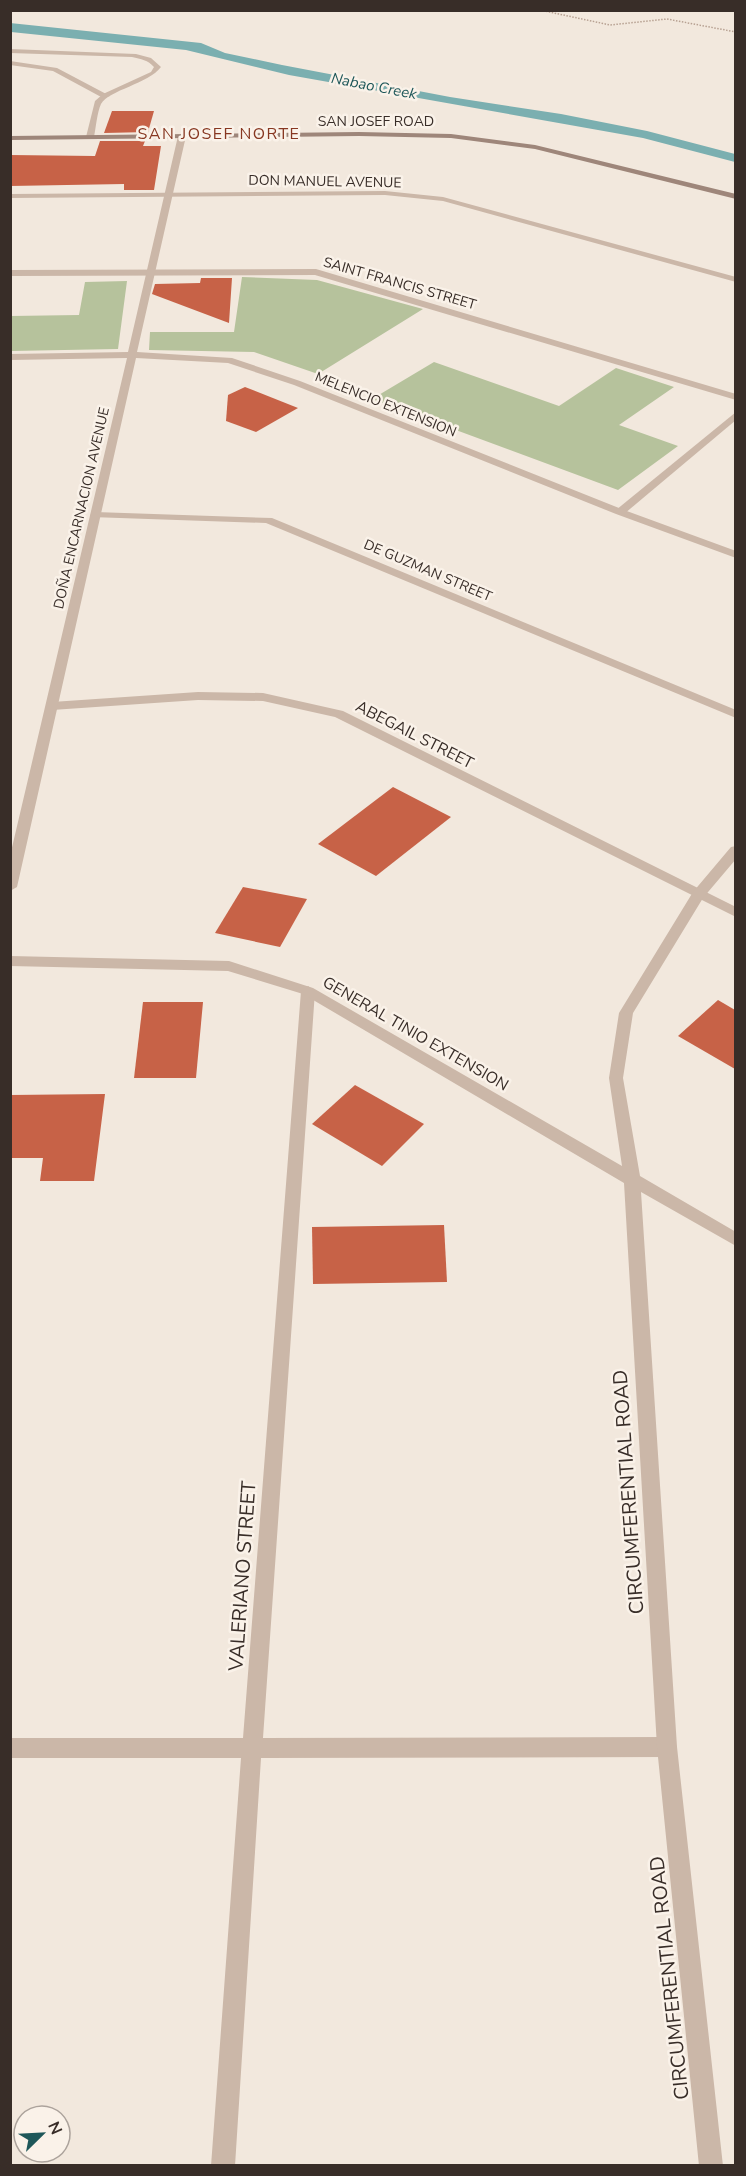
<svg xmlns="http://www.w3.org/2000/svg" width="746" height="2176" viewBox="0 0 746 2176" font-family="'Nunito Sans',sans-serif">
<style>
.green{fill:#b6c29c}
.water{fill:#7bafb0}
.building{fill:#c76247}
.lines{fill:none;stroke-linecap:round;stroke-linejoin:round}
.path{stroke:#b7a192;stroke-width:1.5;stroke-dasharray:1.5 1.5;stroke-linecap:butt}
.service{fill:#cbb7a8;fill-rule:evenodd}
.minor{fill:#cbb7a8;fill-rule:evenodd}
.tertiary{fill:#cbb7a8;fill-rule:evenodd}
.secondary{fill:#9e867a;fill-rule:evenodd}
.labels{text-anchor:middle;stroke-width:5;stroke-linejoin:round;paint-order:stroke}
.far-street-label{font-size:14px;fill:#382d28;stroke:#faf2e9}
.far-water-label{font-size:15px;font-style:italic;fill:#1e5759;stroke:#faf2e9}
.far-quarter-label{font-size:16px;letter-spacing:1.5px;fill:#873721;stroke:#faf2e9}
.street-label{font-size:16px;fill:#382d28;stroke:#faf2e9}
.near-street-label{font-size:20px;fill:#382d28;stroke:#faf2e9}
</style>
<rect width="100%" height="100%" fill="#f2e8dd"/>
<!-- green -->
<g class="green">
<path d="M 242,277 L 317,280 L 423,309 L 318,374 L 254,352 L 149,350 L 150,332 L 234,332 Z"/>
<path d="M 127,281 L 118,349 L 11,351 L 11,316 L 79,315 L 85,282 Z"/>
<path d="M 434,362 L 559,406 L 616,368 L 674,387 L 619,425 L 678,446 L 618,490 L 372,399 Z"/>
</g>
<!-- water -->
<path class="water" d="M 10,23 L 201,43 L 225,53 L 282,65 L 450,97 L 561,114 L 647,131 L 735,154 L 735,162 L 643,138 L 289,75 L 186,50 L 11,32 Z"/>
<!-- building -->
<g class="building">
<path d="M 112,111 L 154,111 L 148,132 L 104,133 Z"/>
<path d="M 100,141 L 145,141 L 143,146 L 161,146 L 154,190 L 124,190 L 124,184 L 10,186 L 10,155 L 95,156 Z"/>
<path d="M 201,278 L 232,278 L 229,323 L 152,294 L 155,284 L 200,283 Z"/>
<path d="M 245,387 L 298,408 L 256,432 L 226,421 L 228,395 Z"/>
<path d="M 393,787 L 451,817 L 376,876 L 318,844 Z"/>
<path d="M 243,887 L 307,899 L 280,947 L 215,933 Z"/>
<path d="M 718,1000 L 735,1010 L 735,1069 L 678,1036 Z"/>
<path d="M 143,1002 L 203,1002 L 196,1078 L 134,1078 Z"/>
<path d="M 355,1085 L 424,1124 L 382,1166 L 312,1124 Z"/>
<path d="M 105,1094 L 94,1181 L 40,1181 L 43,1158 L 10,1158 L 10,1095 Z"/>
<path d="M 444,1225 L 447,1282 L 313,1284 L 312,1227 Z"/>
</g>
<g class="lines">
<!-- path -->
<path class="path" d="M 540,10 L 610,25 L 667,19 L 736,32"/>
<!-- service -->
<path class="service" d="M 10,61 L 57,68 L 110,96 L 103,98 L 53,71 L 10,65 Z"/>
<!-- minor -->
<g class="minor">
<path d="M 10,49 L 136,54 L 151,58 L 161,67 C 148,84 109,90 101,104 C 97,113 96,127 94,137 L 90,139 L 86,137 L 95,101 L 103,94 L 151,72 L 154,67 C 148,60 141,59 132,57 L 10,53 Z"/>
<path d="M 385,191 L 443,197 L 736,277 L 736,282 L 443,201 L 385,195 L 10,198 L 10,194 Z"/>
<path d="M 316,269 L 736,394 L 736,400 L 315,275 L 10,276 L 10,270 Z"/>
<path d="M 736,412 L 736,420 L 624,514 L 616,514 L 616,510 Z"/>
<path d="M 95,512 L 272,518 L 736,710 L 736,718 L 266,523 L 91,517 L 90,515 Z"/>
<path d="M 198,692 L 263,693 L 343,711 L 736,907 L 736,917 L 335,717 L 263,701 L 198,700 L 52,710 L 46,706 L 52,702 Z"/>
<path d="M 308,986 L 315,991 L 263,1738 L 667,1737 L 674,1740 L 677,1747 L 674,1754 L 667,1757 L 261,1758 L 235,2166 L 211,2166 L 241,1758 L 10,1758 L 10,1738 L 243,1738 L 301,991 Z"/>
</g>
<!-- tertiary -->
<g class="tertiary">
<path d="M 182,134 L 186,136 L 137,352 L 232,358 L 300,381 L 624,510 L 736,551 L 736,558 L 616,514 L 294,385 L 228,363 L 136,358 L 17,887 L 10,891 L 10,856 L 127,358 L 10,360 L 10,354 L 128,352 L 178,136 Z"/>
<path d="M 736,846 L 736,859 L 703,898 L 633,1013 L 623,1078 L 640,1176 L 736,1232 L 736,1246 L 641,1192 L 677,1747 L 723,2166 L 699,2166 L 657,1747 L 624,1183 L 303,994 L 228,971 L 10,966 L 10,956 L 229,961 L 313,988 L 622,1166 L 609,1078 L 619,1013 L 693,892 L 731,847 Z"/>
</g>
<!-- secondary -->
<path class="secondary" d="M 359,132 L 451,134 L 535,145 L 736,194 L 736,199 L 535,149 L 451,138 L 359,136 L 10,140 L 10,136 Z"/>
</g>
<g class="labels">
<!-- far-street labels -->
<g class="far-street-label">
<text x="376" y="126">SAN JOSEF ROAD</text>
<text transform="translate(325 181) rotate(1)" y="5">DON MANUEL AVENUE</text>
<text transform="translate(400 283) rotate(16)" y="5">SAINT FRANCIS STREET</text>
<text transform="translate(386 404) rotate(22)" y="5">MELENCIO EXTENSION</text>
<text transform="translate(81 508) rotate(-77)" y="5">DOÑA ENCARNACION AVENUE</text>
<text transform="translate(428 570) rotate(23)" y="5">DE GUZMAN STREET</text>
</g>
<!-- far-water labels -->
<g class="far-water-label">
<text transform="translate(374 86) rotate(11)" y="5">Nabao Creek</text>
</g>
<!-- far-quarter labels -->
<g class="far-quarter-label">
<text x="219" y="139">SAN JOSEF NORTE</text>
</g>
<!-- street labels -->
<g class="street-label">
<text transform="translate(415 734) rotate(27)" y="6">ABEGAIL STREET</text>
<text transform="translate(416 1033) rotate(30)" y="6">GENERAL TINIO EXTENSION</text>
</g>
<!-- near-street labels -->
<g class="near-street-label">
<text transform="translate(628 1492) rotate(-94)" y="7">CIRCUMFERENTIAL ROAD</text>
<text transform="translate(242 1576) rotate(-86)" y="7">VALERIANO STREET</text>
<text transform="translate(669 1978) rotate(-96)" y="7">CIRCUMFERENTIAL ROAD</text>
</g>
</g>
<!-- border -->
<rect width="746" height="2176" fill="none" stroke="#382d28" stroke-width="24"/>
<!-- north arrow -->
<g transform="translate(42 2134) rotate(66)"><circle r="28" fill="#faf2e9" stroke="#aca39c" stroke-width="1.5"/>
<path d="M0-4.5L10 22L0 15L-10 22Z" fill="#1e5759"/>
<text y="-9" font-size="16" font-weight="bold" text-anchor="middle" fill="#382d28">N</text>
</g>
</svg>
